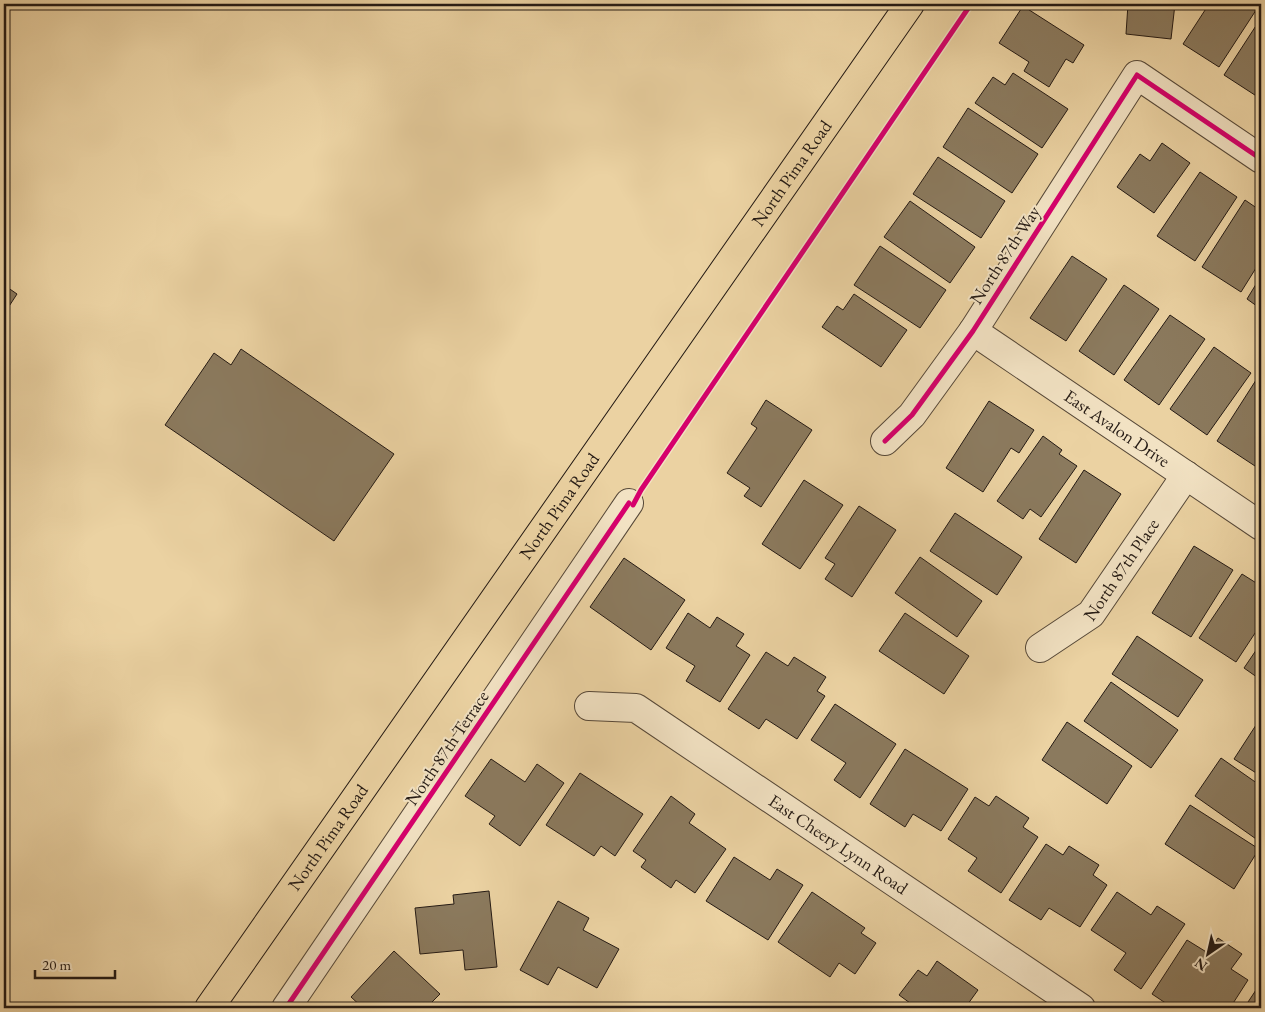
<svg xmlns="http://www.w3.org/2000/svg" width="1265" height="1012" viewBox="0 0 1265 1012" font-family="'EB Garamond',serif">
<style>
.building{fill:#8b7a5e;stroke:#241a14}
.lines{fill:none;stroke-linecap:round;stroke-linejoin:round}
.minor-casing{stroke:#564838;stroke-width:30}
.major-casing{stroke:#241a14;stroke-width:30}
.minor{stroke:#f2e2c3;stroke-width:28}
.major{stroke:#ebd2a2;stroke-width:28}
.cycleway-casing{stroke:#f2e2c3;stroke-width:8}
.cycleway{stroke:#d6006c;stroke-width:5}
.labels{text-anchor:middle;stroke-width:4;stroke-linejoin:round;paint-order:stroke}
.street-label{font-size:18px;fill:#241a14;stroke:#f2e2c3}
</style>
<rect width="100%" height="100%" fill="#ebd2a2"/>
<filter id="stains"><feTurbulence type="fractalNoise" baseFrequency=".004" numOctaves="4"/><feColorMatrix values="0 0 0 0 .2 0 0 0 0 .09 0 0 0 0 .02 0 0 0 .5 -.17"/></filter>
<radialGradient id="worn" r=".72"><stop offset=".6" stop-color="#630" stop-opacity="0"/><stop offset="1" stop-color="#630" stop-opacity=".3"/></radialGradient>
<!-- building -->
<g class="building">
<path d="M 1128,4 L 1175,4 L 1171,39 L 1126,34 Z"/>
<path d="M 1209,4 L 1260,4 L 1219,67 L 1183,44 Z"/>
<path d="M 1023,6 L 1084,45 L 1073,63 L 1066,59 L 1049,87 L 1024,71 L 1029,62 L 999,43 Z"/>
<path d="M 1261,18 L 1261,99 L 1224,75 Z"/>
<path d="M 1013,73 L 1068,109 L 1042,148 L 975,103 L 993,77 L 1005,85 Z"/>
<path d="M 968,108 L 1038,154 L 1012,193 L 943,147 Z"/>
<path d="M 1162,143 L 1190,163 L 1154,213 L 1117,187 L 1140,154 L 1150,161 Z"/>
<path d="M 938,157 L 1005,201 L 981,238 L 913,194 Z"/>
<path d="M 1200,172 L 1237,197 L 1195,261 L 1157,236 Z"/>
<path d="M 1245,200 L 1261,211 L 1261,260 L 1241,292 L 1202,267 Z"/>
<path d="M 910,201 L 975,247 L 950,283 L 884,237 Z"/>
<path d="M 880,246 L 946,290 L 920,328 L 854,285 Z"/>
<path d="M 1072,256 L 1107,279 L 1066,341 L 1030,318 Z"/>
<path d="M 1261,276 L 1261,309 L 1247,299 Z"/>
<path d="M 4,285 L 17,294 L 4,314 Z"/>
<path d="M 1124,285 L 1159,309 L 1114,375 L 1079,351 Z"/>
<path d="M 854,294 L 907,330 L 881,367 L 822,327 L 837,306 L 843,310 Z"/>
<path d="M 1170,315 L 1205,339 L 1159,405 L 1124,380 Z"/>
<path d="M 1214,347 L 1251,373 L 1207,435 L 1170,409 Z"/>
<path d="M 241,349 L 394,454 L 334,541 L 165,425 L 214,353 L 231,365 Z"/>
<path d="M 1258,377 L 1261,380 L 1261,456 L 1255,466 L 1217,441 Z"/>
<path d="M 766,400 L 812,430 L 761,507 L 744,496 L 750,488 L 727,473 L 757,428 L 751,424 Z"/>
<path d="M 989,401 L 1034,430 L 1019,453 L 1011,448 L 983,492 L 946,468 Z"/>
<path d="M 1043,436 L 1062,450 L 1059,454 L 1077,466 L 1041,517 L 1030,509 L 1023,519 L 997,501 Z"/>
<path d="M 1084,470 L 1121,494 L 1076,563 L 1039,539 Z"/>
<path d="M 804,480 L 843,505 L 800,569 L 762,544 Z"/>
<path d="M 859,506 L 896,530 L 852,597 L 825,579 L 835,564 L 825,558 Z"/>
<path d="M 955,513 L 1022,557 L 997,595 L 930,551 Z"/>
<path d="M 1194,546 L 1233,570 L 1191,637 L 1152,613 Z"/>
<path d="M 920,557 L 982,601 L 957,637 L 895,593 Z"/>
<path d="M 624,558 L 685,600 L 651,650 L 590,607 Z"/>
<path d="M 1242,574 L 1261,586 L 1261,624 L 1236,662 L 1199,638 Z"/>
<path d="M 688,613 L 710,628 L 717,617 L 744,634 L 736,646 L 750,655 L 720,702 L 686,681 L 695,666 L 666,648 Z"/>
<path d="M 905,613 L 969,656 L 944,694 L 879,651 Z"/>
<path d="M 1137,636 L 1203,680 L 1178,717 L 1112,674 Z"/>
<path d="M 1261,643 L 1261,680 L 1244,668 Z"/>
<path d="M 766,652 L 788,666 L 794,657 L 826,677 L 817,691 L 825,696 L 797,739 L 766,719 L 759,729 L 728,709 Z"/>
<path d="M 1111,682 L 1178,730 L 1151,768 L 1084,721 Z"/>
<path d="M 835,704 L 896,744 L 860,798 L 834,780 L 846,763 L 811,740 Z"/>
<path d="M 1067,722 L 1132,766 L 1107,804 L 1042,760 Z"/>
<path d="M 1258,722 L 1261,724 L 1261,776 L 1234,759 Z"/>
<path d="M 905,749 L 968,789 L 941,831 L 913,814 L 905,827 L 870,804 Z"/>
<path d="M 1221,758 L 1261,786 L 1261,838 L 1259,841 L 1195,796 Z"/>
<path d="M 491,759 L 525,782 L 537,764 L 564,783 L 520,846 L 489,824 L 495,816 L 465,796 Z"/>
<path d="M 580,773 L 643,814 L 615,856 L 601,846 L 594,856 L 546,825 Z"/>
<path d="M 671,796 L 695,814 L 689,823 L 726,849 L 695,893 L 676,880 L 671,888 L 641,867 L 646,860 L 633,851 Z"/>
<path d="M 996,796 L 1029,818 L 1023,827 L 1038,837 L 1001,893 L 968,871 L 977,858 L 948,839 L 975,797 L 989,806 Z"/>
<path d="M 1190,805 L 1259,849 L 1234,889 L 1165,844 Z"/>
<path d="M 1046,844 L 1063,855 L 1069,846 L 1099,865 L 1093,875 L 1107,885 L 1080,927 L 1049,908 L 1041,920 L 1009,900 Z"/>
<path d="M 734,857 L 770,880 L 777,869 L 803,885 L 768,940 L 706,901 Z"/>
<path d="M 489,891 L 497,967 L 465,970 L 463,950 L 420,954 L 415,908 L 454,904 L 453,895 Z"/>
<path d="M 812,892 L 865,928 L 861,933 L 876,943 L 855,974 L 839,963 L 830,977 L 778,942 Z"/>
<path d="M 1117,892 L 1151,915 L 1157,906 L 1185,924 L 1141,989 L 1114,970 L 1126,953 L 1091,930 Z"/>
<path d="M 558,901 L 589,918 L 583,930 L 619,949 L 597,988 L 558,967 L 548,985 L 520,970 Z"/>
<path d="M 1218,938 L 1242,954 L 1231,969 L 1248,980 L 1230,1008 L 1199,1008 L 1192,1004 L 1189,1008 L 1173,1008 L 1152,994 L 1187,940 L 1208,953 Z"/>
<path d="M 394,951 L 440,994 L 426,1008 L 363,1008 L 351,997 Z"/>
<path d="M 937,961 L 978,990 L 965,1008 L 906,1008 L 910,1003 L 899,995 L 918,970 L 927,976 Z"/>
<path d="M 1258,987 L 1261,989 L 1261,1008 L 1244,1008 Z"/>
</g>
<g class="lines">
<defs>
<g id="minor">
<path id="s1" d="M 973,331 L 1261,526"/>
<path d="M 885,441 L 912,415 L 973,331 L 1137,75 L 1261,159"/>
<path id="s2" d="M 1040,648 L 1091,614 L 1186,475"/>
<path id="s3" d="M 589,706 L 636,708 L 1081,1008"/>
<path d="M 286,1008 L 629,503"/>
</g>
<g id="major">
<path id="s4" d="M 209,1008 L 910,4"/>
</g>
</defs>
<!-- minor casing -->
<use href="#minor" class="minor-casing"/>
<!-- major casing -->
<use href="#major" class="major-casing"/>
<!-- minor -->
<use href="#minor" class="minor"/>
<!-- major -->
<use href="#major" class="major"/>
<defs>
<g id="cycleway">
<path d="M 885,441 L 912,415 L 973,331 L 1137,75 L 1261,159"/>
<path d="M 633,505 L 641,490 L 971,4"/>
<path d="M 286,1008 L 629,503"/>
</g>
</defs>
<!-- cycleway casing -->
<use href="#cycleway" class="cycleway-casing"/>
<!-- cycleway -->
<use href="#cycleway" class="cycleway"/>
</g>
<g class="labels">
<!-- street labels -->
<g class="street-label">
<text dy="6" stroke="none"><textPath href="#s4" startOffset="1018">North Pima Road</textPath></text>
<text transform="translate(1005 255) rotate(-57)" y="6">North 87th Way</text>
<text dy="6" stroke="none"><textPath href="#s1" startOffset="174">East Avalon Drive</textPath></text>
<text dy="6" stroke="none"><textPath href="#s4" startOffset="612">North Pima Road</textPath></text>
<text dy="6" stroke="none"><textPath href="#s2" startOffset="115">North 87th Place</textPath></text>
<text transform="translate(447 748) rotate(-56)" y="6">North 87th Terrace</text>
<text dy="6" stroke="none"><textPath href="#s4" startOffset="208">North Pima Road</textPath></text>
<text dy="6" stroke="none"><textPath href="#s3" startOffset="291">East Cheery Lynn Road</textPath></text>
</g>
</g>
<!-- margin -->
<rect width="1265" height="1012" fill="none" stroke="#ebd2a2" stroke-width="20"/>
<rect x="5" y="5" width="1255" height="1002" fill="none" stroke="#241a14" stroke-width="2.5"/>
<rect x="10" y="10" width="1245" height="992" fill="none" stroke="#241a14"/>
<!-- north arrow -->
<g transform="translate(1208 954) rotate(214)" stroke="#f2e2c3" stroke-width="4" paint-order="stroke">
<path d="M0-4L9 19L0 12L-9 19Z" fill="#241a14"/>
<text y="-8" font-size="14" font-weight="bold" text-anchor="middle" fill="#241a14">N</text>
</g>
<!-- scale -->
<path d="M35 970v8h80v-8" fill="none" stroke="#241a14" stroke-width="2.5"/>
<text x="42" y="970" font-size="15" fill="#241a14" stroke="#f2e2c3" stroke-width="4" paint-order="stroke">20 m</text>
<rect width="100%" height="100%" filter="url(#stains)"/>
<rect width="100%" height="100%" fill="url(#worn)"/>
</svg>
